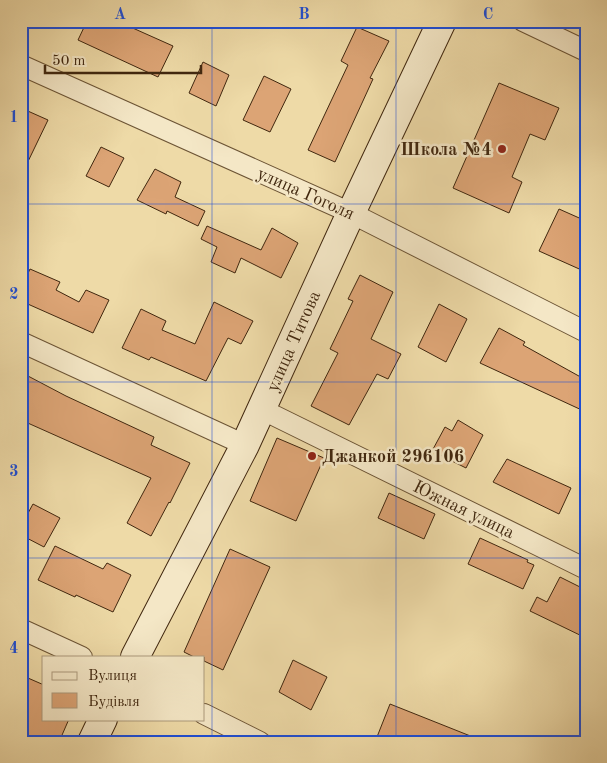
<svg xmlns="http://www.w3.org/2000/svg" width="607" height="763" viewBox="0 0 607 763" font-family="'Old Standard TT',serif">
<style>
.building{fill:#dca475;stroke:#40270f}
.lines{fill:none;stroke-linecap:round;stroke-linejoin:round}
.street-casing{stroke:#6c5435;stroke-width:22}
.secondary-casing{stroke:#40270f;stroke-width:30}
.street{stroke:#f4e7c6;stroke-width:20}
.secondary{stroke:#f4e7c6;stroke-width:28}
.grid{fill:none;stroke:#1d4ed8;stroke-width:1;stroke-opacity:0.55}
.poi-dot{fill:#8f2418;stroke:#f4e7c6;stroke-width:2}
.labels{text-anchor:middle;stroke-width:5;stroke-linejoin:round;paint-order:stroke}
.poi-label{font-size:18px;font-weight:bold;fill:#40270f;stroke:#f4e7c6;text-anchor:end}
.street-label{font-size:18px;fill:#40270f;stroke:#f4e7c6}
.neatline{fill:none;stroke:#1d4ed8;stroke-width:2}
.grid-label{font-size:16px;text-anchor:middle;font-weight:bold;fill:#1d4ed8}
</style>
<rect width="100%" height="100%" fill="#eedaa7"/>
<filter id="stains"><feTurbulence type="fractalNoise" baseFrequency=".004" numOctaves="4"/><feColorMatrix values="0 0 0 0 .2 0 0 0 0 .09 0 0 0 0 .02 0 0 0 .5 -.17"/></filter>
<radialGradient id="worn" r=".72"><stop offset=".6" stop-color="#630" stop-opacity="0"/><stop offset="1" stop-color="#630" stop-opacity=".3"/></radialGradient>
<!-- building -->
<g class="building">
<path d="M 87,21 L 117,21 L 173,46 L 158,77 L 78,40 Z"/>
<path d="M 357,27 L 389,41 L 370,78 L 373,79 L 335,162 L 308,150 L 348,65 L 341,61 Z"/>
<path d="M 203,62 L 229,75 L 216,106 L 189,93 Z"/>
<path d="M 264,76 L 291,89 L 270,132 L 243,120 Z"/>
<path d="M 499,83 L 559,108 L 545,140 L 530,134 L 512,177 L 522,182 L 509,213 L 453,188 Z"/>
<path d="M 21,108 L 48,120 L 21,176 Z"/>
<path d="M 101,147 L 124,158 L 109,187 L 86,176 Z"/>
<path d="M 155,169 L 181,182 L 175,197 L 205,211 L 198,226 L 167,211 L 166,214 L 137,200 Z"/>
<path d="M 559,209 L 586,221 L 586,272 L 539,251 Z"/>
<path d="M 207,226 L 261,250 L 272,228 L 298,243 L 281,278 L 241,258 L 235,273 L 211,262 L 217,247 L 201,239 Z"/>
<path d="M 30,269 L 60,282 L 56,290 L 79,302 L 86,290 L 109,300 L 93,333 L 21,301 L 21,288 Z"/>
<path d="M 360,275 L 393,292 L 371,339 L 401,354 L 388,379 L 377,374 L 349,425 L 311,406 L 338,353 L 330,349 L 353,301 L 348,299 Z"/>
<path d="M 214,302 L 253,321 L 241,344 L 228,338 L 206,381 L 151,357 L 149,360 L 122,348 L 141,309 L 166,321 L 162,330 L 195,344 Z"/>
<path d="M 439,304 L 467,319 L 446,362 L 418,347 Z"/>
<path d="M 499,328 L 525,342 L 523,345 L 586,380 L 586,412 L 480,363 Z"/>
<path d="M 28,376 L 66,396 L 154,437 L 151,445 L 190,463 L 170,503 L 169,502 L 151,536 L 127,523 L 151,478 L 21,420 L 21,389 Z"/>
<path d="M 458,420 L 483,435 L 466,468 L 432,451 L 445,427 L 452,431 Z"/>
<path d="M 277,438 L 324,458 L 296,521 L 250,501 Z"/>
<path d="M 507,459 L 571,488 L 559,514 L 493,482 Z"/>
<path d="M 389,493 L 435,514 L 424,539 L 378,518 Z"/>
<path d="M 33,504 L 60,518 L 44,547 L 21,535 L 21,526 Z"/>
<path d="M 480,538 L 528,560 L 527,562 L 534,565 L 523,589 L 468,564 Z"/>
<path d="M 55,546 L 103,569 L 107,563 L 131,575 L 113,612 L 76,595 L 75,597 L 38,580 Z"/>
<path d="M 230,549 L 270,567 L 223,670 L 204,661 L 204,657 L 194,657 L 184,652 Z"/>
<path d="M 560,577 L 586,590 L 586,638 L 530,611 L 537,597 L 547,602 Z"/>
<path d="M 293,660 L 327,677 L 311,710 L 279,692 Z"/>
<path d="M 21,675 L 44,685 L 44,719 L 69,719 L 59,742 L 36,742 L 21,734 Z"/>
<path d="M 390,704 L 483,741 L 483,742 L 375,742 Z"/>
</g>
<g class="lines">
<defs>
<g id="street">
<path d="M 523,21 L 586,51"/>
<path d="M 21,65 L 351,213 L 586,332"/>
<path d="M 21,342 L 245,445"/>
<path d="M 261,409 L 586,569"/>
<path d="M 21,629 L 82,657"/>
<path d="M 204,714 L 260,742"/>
</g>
<g id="secondary">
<path d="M 135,657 L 245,445 L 351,213 L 442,21"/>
<path d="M 92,742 L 103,719"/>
</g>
</defs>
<!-- street casing -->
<use href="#street" class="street-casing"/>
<!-- secondary casing -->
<use href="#secondary" class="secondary-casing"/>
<!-- street -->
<use href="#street" class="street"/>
<!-- secondary -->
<use href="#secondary" class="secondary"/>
</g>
<!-- grid -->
<path class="grid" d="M 212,21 L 212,742M 396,21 L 396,742M 21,204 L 586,204M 21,382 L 586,382M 21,558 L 586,558"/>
<!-- markers -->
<g class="poi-dot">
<circle cx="502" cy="149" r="5"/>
<circle cx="312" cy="456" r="5"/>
</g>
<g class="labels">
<!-- poi labels -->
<g class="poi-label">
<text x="492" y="155">Школа №4</text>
<text x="322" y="462" text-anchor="start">Джанкой 296106</text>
</g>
<!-- street labels -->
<g class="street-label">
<text transform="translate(306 193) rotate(24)" y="6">улица Гоголя</text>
<text transform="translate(293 341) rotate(-66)" y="6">улица Титова</text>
<text transform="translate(464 509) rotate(26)" y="6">Южная улица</text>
</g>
</g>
<!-- margin -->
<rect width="607" height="763" fill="none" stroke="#eedaa7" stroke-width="55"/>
<!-- legend -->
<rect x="42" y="656" width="162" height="65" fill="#f4e7c6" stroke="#ac9a7d"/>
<rect x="52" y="672" width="25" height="8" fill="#f4e7c6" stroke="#ac9a7d"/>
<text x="88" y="680" font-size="15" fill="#40270f">Вулиця</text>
<rect x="52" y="693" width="25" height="15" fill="#dca475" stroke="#ac9a7d"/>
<text x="88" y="706" font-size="15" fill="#40270f">Будівля</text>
<!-- scale -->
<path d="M45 65v8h156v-8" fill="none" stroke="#40270f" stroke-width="2.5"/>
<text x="52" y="65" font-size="15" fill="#40270f" stroke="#f4e7c6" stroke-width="4" paint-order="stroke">50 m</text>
<rect x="28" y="28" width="552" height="708" class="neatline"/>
<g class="grid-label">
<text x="120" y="19">A</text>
<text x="304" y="19">B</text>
<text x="488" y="19">C</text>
<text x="14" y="122">1</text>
<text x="14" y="299">2</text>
<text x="14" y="476">3</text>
<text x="14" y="653">4</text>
</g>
<rect width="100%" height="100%" filter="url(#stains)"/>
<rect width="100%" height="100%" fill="url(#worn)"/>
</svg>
